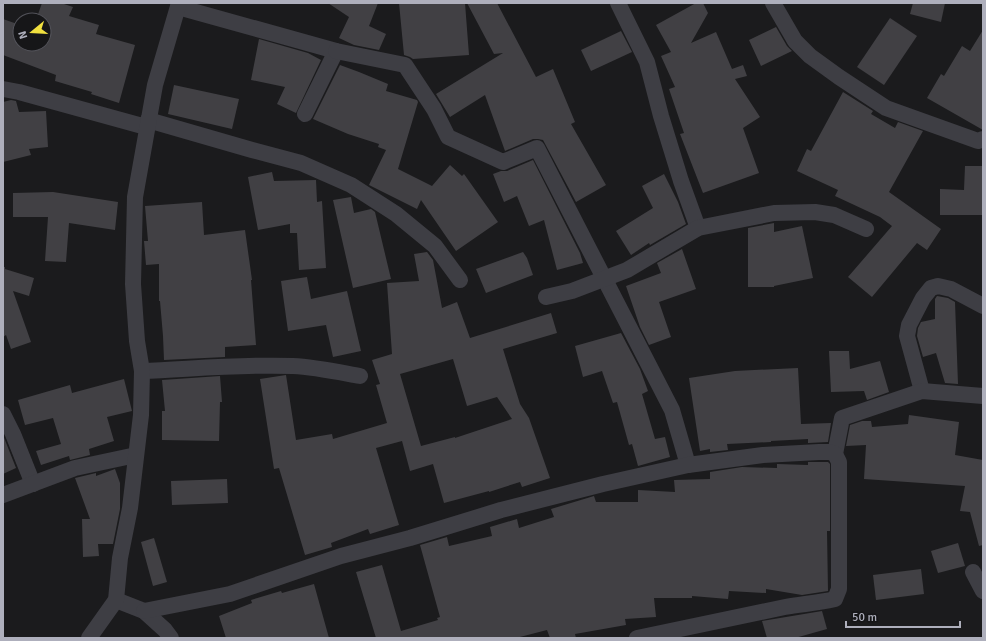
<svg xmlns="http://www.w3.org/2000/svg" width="986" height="641" viewBox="0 0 986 641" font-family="Signika,sans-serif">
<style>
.building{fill:#414044;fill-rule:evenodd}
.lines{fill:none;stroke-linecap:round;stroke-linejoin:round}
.street{stroke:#3e3e44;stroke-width:16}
</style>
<rect width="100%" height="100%" fill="#1b1b1d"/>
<!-- building -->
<g class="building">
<path d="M 42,3 L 61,3 L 73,7 L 69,16 L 99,25 L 96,34 L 135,45 L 119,103 L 91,94 L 92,92 L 55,81 L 56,75 L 3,55 L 3,19 L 20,25 L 20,44 L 44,44 L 44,20 L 36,20 Z"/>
<path d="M 328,3 L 378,3 L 369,26 L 386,34 L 379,50 L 354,45 L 339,38 L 349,17 Z"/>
<path d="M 399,3 L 465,3 L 469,55 L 413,59 L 410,57 L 404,55 Z"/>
<path d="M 467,3 L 497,3 L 536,77 L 553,69 L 575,122 L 571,124 L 606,185 L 576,202 L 543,140 L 538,139 L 533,139 L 505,151 L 485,95 L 450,117 L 436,94 L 503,53 L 494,54 Z"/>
<path d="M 696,3 L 703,3 L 708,13 L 691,43 L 716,32 L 732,69 L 743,65 L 747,76 L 735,79 L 760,117 L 743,128 L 759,173 L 703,193 L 680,134 L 684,133 L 669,89 L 675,87 L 661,56 L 671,52 L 656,25 Z"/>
<path d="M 913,3 L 945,3 L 941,22 L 910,14 Z"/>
<path d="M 890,18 L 917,36 L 884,85 L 857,67 Z"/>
<path d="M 776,27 L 787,46 L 792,51 L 761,66 L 749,40 Z"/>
<path d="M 983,30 L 983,130 L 927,98 L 941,74 L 944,76 L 962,46 L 970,51 Z"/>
<path d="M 621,31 L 632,52 L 591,71 L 581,50 Z"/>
<path d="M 259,39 L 308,53 L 321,60 L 296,113 L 277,104 L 285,87 L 251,80 Z"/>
<path d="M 340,65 L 359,72 L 388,84 L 386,91 L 417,100 L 418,102 L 398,169 L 432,186 L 450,165 L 462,176 L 464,174 L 498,222 L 456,251 L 421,200 L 417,209 L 369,185 L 386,150 L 378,147 L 379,144 L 348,134 L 313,119 Z"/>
<path d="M 174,85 L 239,99 L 232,129 L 168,114 Z"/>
<path d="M 843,92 L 873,111 L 871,114 L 895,128 L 898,122 L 923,131 L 889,192 L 941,229 L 927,250 L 917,243 L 872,297 L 848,277 L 892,226 L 880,217 L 835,196 L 838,190 L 797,171 L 807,149 L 811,151 Z"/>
<path d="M 11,100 L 16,101 L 19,112 L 46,111 L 48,147 L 29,149 L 31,155 L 3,162 L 3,102 Z"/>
<path d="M 533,160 L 580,253 L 583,263 L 557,270 L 544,220 L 529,226 L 517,196 L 504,202 L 493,174 L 501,171 L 507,171 Z"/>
<path d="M 965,166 L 983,166 L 983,215 L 940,215 L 940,189 L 964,190 Z"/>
<path d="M 272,172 L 274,181 L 316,180 L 317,202 L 322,201 L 326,268 L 299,270 L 297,233 L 290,233 L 290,224 L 258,230 L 248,177 Z"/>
<path d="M 664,174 L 678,202 L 686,224 L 650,245 L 649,243 L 631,255 L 616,231 L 653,208 L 642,186 Z"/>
<path d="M 53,192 L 118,202 L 115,230 L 69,223 L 66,262 L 45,261 L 48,217 L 13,217 L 13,193 Z"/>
<path d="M 351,197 L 354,213 L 371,209 L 375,212 L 391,279 L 353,288 L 333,200 Z"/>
<path d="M 202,202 L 204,235 L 245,230 L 252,280 L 251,280 L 256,345 L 225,347 L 225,357 L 164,360 L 163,336 L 160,301 L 159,301 L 159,264 L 146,265 L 144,241 L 148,241 L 145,206 Z"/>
<path d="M 774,223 L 774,232 L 802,226 L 813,278 L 774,286 L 774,287 L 748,287 L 748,228 Z"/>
<path d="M 682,249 L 696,289 L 659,302 L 671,337 L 649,345 L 640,327 L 626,286 L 661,273 L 657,263 Z"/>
<path d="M 427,252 L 433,260 L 442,308 L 457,302 L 470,338 L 551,313 L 557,333 L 503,349 L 520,404 L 529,418 L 550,478 L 522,487 L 520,482 L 489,492 L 489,491 L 444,503 L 433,464 L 410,471 L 402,441 L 376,448 L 399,525 L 370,534 L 368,529 L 331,543 L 332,547 L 305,555 L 279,468 L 274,469 L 260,379 L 286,375 L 296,440 L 332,434 L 333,439 L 387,423 L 376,385 L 380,384 L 372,360 L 392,354 L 387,283 L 419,281 L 414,254 ZM 453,359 L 467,406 L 497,397 L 512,419 L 455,438 L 455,437 L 421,446 L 400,374 Z"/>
<path d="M 523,252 L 527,258 L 533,275 L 486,293 L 476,269 Z"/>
<path d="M 3,267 L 5,267 L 5,269 L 34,278 L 29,296 L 13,291 L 31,342 L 11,349 L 6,335 L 3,337 Z"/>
<path d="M 307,277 L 311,299 L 347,291 L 361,351 L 333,357 L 326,325 L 288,331 L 281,281 Z"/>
<path d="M 937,296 L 948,298 L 955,302 L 958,384 L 945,383 L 936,353 L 923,357 L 917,336 L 918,328 L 921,322 L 935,319 L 935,299 Z"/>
<path d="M 621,333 L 640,369 L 648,391 L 642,394 L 655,439 L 665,437 L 670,457 L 638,466 L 632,444 L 629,445 L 617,402 L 613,403 L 602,371 L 583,377 L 575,346 Z"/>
<path d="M 829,351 L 849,351 L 850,369 L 880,361 L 889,392 L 867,400 L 864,391 L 831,392 Z"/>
<path d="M 798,368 L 801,424 L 831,423 L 828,442 L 808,443 L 808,439 L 771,441 L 771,442 L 727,444 L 728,450 L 710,452 L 710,449 L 700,451 L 689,378 L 735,371 Z"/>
<path d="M 220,376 L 222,402 L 220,402 L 219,441 L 162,440 L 162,411 L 165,411 L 162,380 Z"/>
<path d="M 124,379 L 132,411 L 107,417 L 114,441 L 89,449 L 90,455 L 70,460 L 69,456 L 41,465 L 36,451 L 61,444 L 53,418 L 25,425 L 18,400 L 70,385 L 72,393 Z"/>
<path d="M 909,415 L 959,422 L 955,455 L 983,460 L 983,545 L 979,546 L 970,512 L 960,511 L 965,486 L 864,479 L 866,445 L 846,446 L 850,425 L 862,421 L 871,421 L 872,427 L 908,424 Z"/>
<path d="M 3,435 L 16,468 L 3,474 Z"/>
<path d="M 808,462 L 828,462 L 830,464 L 830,531 L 827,531 L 828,591 L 802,595 L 766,589 L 766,593 L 729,591 L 728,599 L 692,596 L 692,598 L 654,598 L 656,617 L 625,619 L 626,625 L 575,634 L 576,638 L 550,638 L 547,630 L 516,638 L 376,638 L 356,572 L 382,565 L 401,631 L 438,620 L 437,618 L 440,617 L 420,545 L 447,537 L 449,546 L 492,536 L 490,527 L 517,519 L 519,528 L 554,517 L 551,509 L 594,496 L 596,502 L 638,502 L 638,490 L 675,492 L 674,480 L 710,479 L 710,472 L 742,467 L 777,468 L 777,464 L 808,465 Z"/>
<path d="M 115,469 L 120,483 L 120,509 L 113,544 L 98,544 L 99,556 L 83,557 L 82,519 L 90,519 L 75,478 L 96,473 L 96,476 Z"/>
<path d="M 227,479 L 228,503 L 172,505 L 171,481 Z"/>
<path d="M 154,538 L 167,582 L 153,586 L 141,542 Z"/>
<path d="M 958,543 L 965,566 L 938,573 L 931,551 Z"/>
<path d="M 921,569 L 924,594 L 876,600 L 873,575 Z"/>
<path d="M 314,584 L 329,638 L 226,638 L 219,616 L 252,603 L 251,600 L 281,591 L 282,593 Z"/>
<path d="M 822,611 L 827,629 L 795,638 L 767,638 L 762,621 Z"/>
</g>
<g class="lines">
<!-- street -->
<g class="street">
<path d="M 618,3 L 647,62 L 661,116 L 681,181 L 698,228"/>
<path d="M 773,3 L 795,41 L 810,56 L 839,77 L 886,108 L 978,141 L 983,139"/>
<path d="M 178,7 L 336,51 L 305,114"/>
<path d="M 336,51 L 405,65 L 434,109 L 448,137 L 503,162 L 537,148 L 672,410 L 688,465"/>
<path d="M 3,89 L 19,92 L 146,127"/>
<path d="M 148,120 L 252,150 L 301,163 L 351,185 L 396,214 L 435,246 L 460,280"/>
<path d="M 546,297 L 572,291 L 627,270 L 698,228 L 774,213 L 815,212 L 834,215 L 866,229"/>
<path d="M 142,371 C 192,369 243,364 293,366 C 315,367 338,372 360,376"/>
<path d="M 922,391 L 907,336 L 909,325 L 923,298 L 931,288 L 938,286 L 951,289 L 983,306"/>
<path d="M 3,414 L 13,434 L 33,484"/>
<path d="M 835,454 L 842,418 L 922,391 L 983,396"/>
<path d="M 3,495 L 75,468 L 136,455"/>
<path d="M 973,572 L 983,591"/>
<path d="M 116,600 L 144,611 L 165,630 L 171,638"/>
<path d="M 144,611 L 230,594 L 341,556 L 410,538 L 501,510 L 603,484 L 688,465 L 763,455 L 819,452 L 830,452 L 835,454 L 839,462 L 839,589 L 835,599 C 819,603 801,604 785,607 L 637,638"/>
<path d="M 89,638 L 116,600 L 120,558 L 130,508 L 141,415 L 142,371 L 137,341 L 133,284 L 135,197 L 155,85 L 179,3"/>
</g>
</g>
<!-- border -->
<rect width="986" height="641" fill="none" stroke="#aeafbc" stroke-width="8"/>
<!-- north arrow -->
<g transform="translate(32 32) rotate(252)"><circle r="19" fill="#161618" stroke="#53535a"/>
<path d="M0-3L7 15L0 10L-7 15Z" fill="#f1e03f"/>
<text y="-6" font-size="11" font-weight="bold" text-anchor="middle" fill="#aeafbc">N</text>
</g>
<!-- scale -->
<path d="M846 621v6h114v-6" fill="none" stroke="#aeafbc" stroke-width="2"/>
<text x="852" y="621" font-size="12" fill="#aeafbc" stroke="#161618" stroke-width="3" paint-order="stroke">50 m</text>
</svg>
